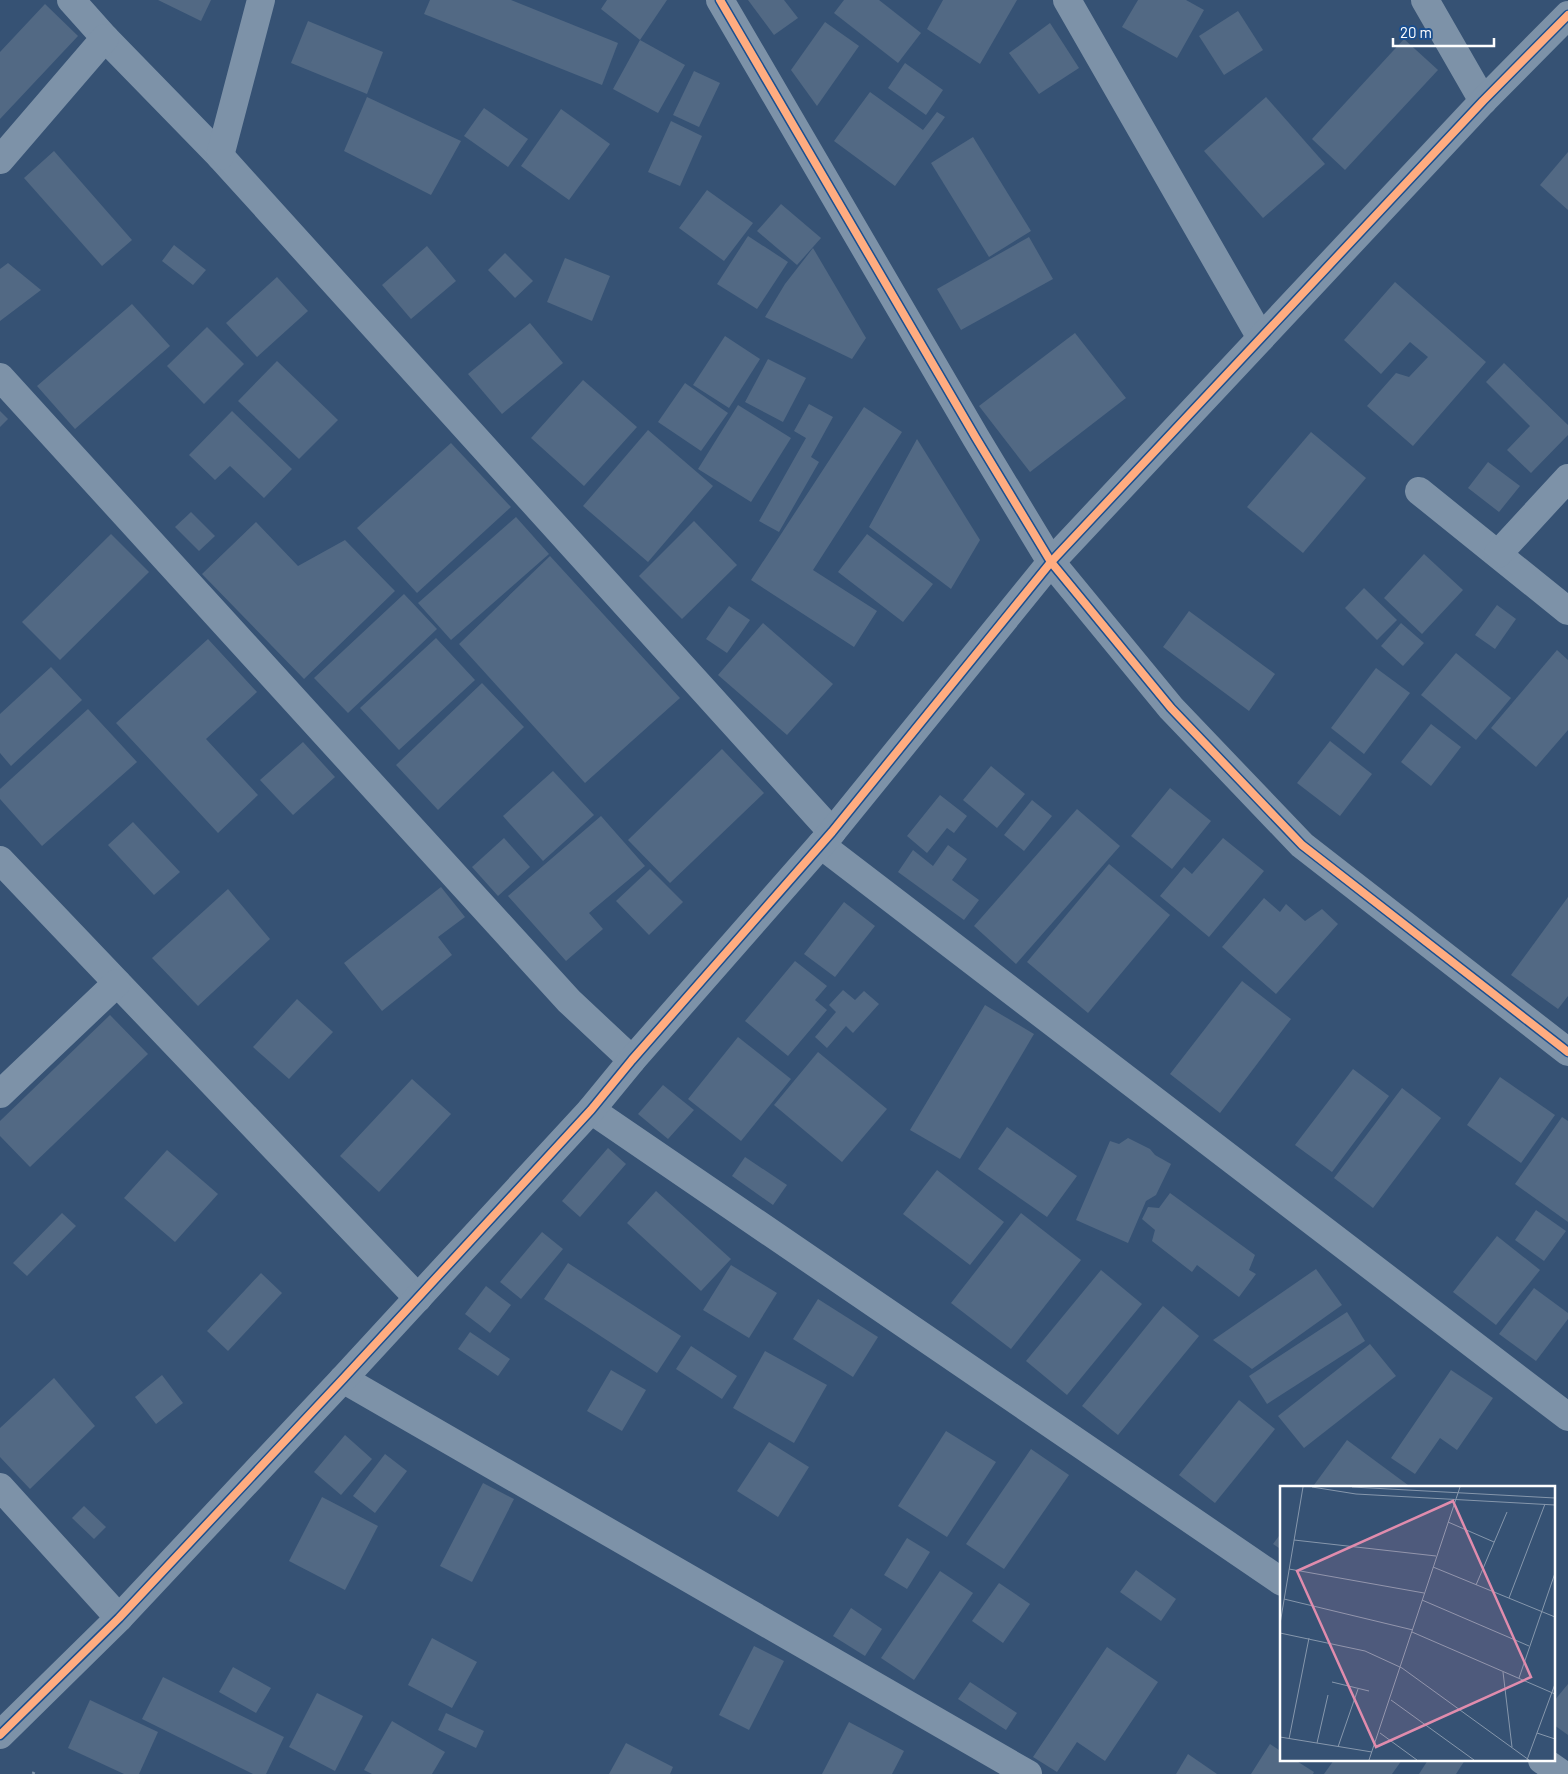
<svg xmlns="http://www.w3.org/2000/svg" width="1568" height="1774" viewBox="0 0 1568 1774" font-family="Barlow,sans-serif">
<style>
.building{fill:#526984}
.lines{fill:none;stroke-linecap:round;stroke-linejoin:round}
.path{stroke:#7d92a8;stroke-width:3;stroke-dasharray:2.5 4;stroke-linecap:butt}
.minor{stroke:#7d92a8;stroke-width:28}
.tertiary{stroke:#7d92a8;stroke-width:28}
.cycleway-casing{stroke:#1b4f8f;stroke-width:11}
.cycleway{stroke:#ffac80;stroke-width:8}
.inset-road{fill:none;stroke:#8697ac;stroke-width:1}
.view{fill:#e08cad;fill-opacity:0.15;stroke:#e08cad;stroke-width:2.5}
.inset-edge{fill:none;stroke:#fff;stroke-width:2.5}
</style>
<rect width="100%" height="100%" fill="#365274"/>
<!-- building -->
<g class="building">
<path d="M 158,0 L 211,0 L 201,21 Z"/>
<path d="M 430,0 L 511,0 L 618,43 L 602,85 L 424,14 Z"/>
<path d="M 607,0 L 667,0 L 640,40 L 601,9 Z"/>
<path d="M 748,0 L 784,0 L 798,18 L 774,35 Z"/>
<path d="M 844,0 L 879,0 L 921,33 L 898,63 L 834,13 Z"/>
<path d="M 943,0 L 1017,0 L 980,64 L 927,29 Z"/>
<path d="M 1138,0 L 1186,0 L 1204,10 L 1177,58 L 1122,27 Z"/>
<path d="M 45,4 L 78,36 L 0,119 L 0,52 Z"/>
<path d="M 1238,11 L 1263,50 L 1224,75 L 1199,36 Z"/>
<path d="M 308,21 L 383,52 L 367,94 L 291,63 Z"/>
<path d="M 825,22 L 859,46 L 817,106 L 791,70 Z"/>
<path d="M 1050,23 L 1079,68 L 1039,94 L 1009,53 Z"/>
<path d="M 1404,39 L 1438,70 L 1345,170 L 1312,139 Z"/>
<path d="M 640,40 L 685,65 L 658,113 L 613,89 Z"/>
<path d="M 905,63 L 943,90 L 926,115 L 888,88 Z"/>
<path d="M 694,71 L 720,83 L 699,127 L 673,115 Z"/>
<path d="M 870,92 L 923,130 L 937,112 L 945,117 L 895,186 L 834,141 Z"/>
<path d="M 367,97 L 461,141 L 431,195 L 344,151 Z"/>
<path d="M 1266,97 L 1325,164 L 1263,218 L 1204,151 Z"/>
<path d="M 484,108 L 528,139 L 508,167 L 464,136 Z"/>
<path d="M 561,109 L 610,144 L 569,200 L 521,166 Z"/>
<path d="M 671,121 L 702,136 L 680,186 L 648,172 Z"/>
<path d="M 973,137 L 1031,231 L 989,257 L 931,163 Z"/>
<path d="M 54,151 L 132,240 L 102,266 L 24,178 Z"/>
<path d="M 1568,152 L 1568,210 L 1540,185 Z"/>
<path d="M 707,190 L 753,223 L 724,261 L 679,228 Z"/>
<path d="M 781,204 L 821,238 L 797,265 L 757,231 Z"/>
<path d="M 748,236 L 788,262 L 757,309 L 717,284 Z"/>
<path d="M 1029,237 L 1053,279 L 961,330 L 937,289 Z"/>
<path d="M 174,245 L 206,270 L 193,285 L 162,261 Z"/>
<path d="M 427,246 L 456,281 L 411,319 L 382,285 Z"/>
<path d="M 813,248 L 866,338 L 852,359 L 765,317 L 785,284 Z"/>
<path d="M 505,253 L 533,281 L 515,298 L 488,270 Z"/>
<path d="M 565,258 L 610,276 L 592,321 L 547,302 Z"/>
<path d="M 8,263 L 41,290 L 0,321 L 0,269 Z"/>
<path d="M 277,277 L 308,311 L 257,357 L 226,323 Z"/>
<path d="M 1395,282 L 1486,362 L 1413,446 L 1367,406 L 1396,373 L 1409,377 L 1428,357 L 1410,342 L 1381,374 L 1344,340 Z"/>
<path d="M 132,304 L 170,346 L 75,429 L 37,386 Z"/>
<path d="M 530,323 L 563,363 L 502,414 L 468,374 Z"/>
<path d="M 207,327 L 244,364 L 204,404 L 167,366 Z"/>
<path d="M 1075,333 L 1126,398 L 1030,472 L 979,406 Z"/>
<path d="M 725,336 L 760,359 L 729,408 L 693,385 Z"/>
<path d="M 768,359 L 806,378 L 783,422 L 745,402 Z"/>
<path d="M 277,361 L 338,420 L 299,459 L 238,401 Z"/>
<path d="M 1504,363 L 1568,425 L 1568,435 L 1531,473 L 1507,450 L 1530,426 L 1486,382 Z"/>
<path d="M 583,380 L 637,427 L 584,486 L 531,438 Z"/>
<path d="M 685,383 L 728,413 L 701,451 L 658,422 Z"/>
<path d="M 809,404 L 833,417 L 811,457 L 819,462 L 779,532 L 759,521 L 806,438 L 794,431 Z"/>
<path d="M 738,405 L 791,438 L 751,502 L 698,469 Z"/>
<path d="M 864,407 L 902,432 L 813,570 L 877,611 L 854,647 L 751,580 Z"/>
<path d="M 0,411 L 8,419 L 0,427 Z"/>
<path d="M 232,411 L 292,469 L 264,498 L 230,466 L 215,480 L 189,455 Z"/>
<path d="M 648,430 L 713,486 L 648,562 L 583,506 Z"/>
<path d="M 1311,432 L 1366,478 L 1303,553 L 1247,507 Z"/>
<path d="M 917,439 L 980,540 L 951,589 L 869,527 Z"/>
<path d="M 451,443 L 511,507 L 417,593 L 357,528 Z"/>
<path d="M 1488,462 L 1520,486 L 1499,512 L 1468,488 Z"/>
<path d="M 191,512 L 215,536 L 199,551 L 175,527 Z"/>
<path d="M 516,517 L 549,554 L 451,640 L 418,603 Z"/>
<path d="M 694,521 L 737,565 L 682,619 L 639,576 Z"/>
<path d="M 256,522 L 298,566 L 345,540 L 395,591 L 304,679 L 202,574 Z"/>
<path d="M 111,534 L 149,572 L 60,660 L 22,622 Z"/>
<path d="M 867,534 L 933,584 L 903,622 L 838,572 Z"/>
<path d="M 1424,554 L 1463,590 L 1422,634 L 1384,598 Z"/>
<path d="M 550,556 L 680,698 L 585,783 L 459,644 Z"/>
<path d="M 1364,588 L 1397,620 L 1377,640 L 1345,608 Z"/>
<path d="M 404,594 L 437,629 L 348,713 L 314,678 Z"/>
<path d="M 1497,605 L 1516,619 L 1495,649 L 1475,635 Z"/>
<path d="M 729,606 L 750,620 L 727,653 L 706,639 Z"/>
<path d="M 1189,611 L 1275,674 L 1249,711 L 1163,647 Z"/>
<path d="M 763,623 L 833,684 L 787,735 L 718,675 Z"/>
<path d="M 1401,623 L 1424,643 L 1403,666 L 1381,646 Z"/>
<path d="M 436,638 L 475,680 L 399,750 L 360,708 Z"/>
<path d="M 208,639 L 257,692 L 206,739 L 258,795 L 218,833 L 116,723 Z"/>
<path d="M 1557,650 L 1568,660 L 1568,730 L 1536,767 L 1491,728 Z"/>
<path d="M 1456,653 L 1511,698 L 1476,740 L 1421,695 Z"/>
<path d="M 51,667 L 82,700 L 11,766 L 0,753 L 0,714 Z"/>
<path d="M 1376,668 L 1410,693 L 1364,754 L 1331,728 Z"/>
<path d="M 482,683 L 524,727 L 438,810 L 396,765 Z"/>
<path d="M 88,709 L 137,762 L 42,846 L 0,799 L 0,789 Z"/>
<path d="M 1431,724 L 1461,747 L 1431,786 L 1401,762 Z"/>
<path d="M 1330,741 L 1372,774 L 1340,816 L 1297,783 Z"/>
<path d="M 303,742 L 335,777 L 293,815 L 260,780 Z"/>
<path d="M 722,749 L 764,793 L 670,883 L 628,840 Z"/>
<path d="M 991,766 L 1025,794 L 997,828 L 963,800 Z"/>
<path d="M 553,771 L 594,815 L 543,861 L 503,816 Z"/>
<path d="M 1170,788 L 1211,821 L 1172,869 L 1131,836 Z"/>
<path d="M 940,795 L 967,816 L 954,833 L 947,828 L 927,853 L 907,836 Z"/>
<path d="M 1032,800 L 1052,816 L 1024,851 L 1004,835 Z"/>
<path d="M 1077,809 L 1120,846 L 1016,964 L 974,926 Z"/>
<path d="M 601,816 L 645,866 L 589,913 L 603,929 L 566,961 L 508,896 Z"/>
<path d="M 133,822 L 180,872 L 154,895 L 108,845 Z"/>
<path d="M 504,838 L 530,867 L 498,896 L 472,867 Z"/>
<path d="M 1223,838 L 1264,871 L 1209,937 L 1160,896 L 1184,867 L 1192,874 Z"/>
<path d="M 948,845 L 967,859 L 952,880 L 979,900 L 964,920 L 898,872 L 913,850 L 933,866 Z"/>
<path d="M 1109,864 L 1170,915 L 1088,1013 L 1027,962 Z"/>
<path d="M 650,869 L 683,902 L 649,935 L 616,901 Z"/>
<path d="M 441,887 L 465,917 L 438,937 L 452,955 L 382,1011 L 344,963 Z"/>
<path d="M 228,889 L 270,939 L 198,1006 L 152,958 Z"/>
<path d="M 1568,897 L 1568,996 L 1558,1009 L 1511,975 Z"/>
<path d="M 1264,898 L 1280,912 L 1286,904 L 1305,921 L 1322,909 L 1338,924 L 1276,994 L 1222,947 Z"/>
<path d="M 844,902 L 875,926 L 835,977 L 804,954 Z"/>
<path d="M 795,961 L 827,986 L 815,1000 L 827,1010 L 788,1056 L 745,1021 Z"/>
<path d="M 1242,981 L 1291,1019 L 1220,1113 L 1170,1074 Z"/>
<path d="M 843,990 L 855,1000 L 864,991 L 879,1004 L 853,1033 L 846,1026 L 827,1048 L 815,1037 L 836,1012 L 829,1005 Z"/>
<path d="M 297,999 L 333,1032 L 289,1079 L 253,1047 Z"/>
<path d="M 985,1005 L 1034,1034 L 960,1159 L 910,1130 Z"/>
<path d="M 110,1015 L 148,1054 L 30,1167 L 0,1136 L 0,1121 Z"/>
<path d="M 738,1037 L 791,1079 L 741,1141 L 688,1099 Z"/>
<path d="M 818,1052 L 887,1109 L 842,1162 L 774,1105 Z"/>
<path d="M 1353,1069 L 1389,1096 L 1332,1172 L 1295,1145 Z"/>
<path d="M 1500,1077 L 1555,1115 L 1521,1163 L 1467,1125 Z"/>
<path d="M 412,1079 L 451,1114 L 379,1192 L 340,1156 Z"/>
<path d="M 663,1085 L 694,1110 L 668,1139 L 638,1114 Z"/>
<path d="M 1402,1088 L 1441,1118 L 1373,1208 L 1334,1178 Z"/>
<path d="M 1562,1117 L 1568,1121 L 1568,1222 L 1515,1184 Z"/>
<path d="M 1007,1127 L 1077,1176 L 1047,1217 L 978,1169 Z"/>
<path d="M 1128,1138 L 1150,1149 L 1155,1155 L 1171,1164 L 1156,1195 L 1146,1201 L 1128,1243 L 1076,1220 L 1110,1141 L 1119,1144 Z"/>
<path d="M 608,1148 L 626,1164 L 580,1217 L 562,1201 Z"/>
<path d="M 167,1150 L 218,1194 L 175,1242 L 124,1198 Z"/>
<path d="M 745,1157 L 787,1185 L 773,1205 L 732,1176 Z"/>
<path d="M 937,1170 L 1004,1222 L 970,1265 L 903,1214 Z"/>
<path d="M 656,1191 L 731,1259 L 701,1291 L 627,1223 Z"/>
<path d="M 1170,1193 L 1255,1255 L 1249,1270 L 1256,1274 L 1239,1297 L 1197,1265 L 1192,1272 L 1152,1241 L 1155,1230 L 1142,1219 L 1148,1207 L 1159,1208 Z"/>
<path d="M 1536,1210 L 1566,1231 L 1544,1261 L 1515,1240 Z"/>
<path d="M 62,1213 L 76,1226 L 27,1276 L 13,1263 Z"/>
<path d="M 1021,1213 L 1081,1260 L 1011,1349 L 951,1303 Z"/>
<path d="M 542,1232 L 563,1249 L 521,1299 L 500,1282 Z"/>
<path d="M 1497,1236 L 1540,1270 L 1496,1325 L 1453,1292 Z"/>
<path d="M 568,1263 L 681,1336 L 657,1373 L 544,1299 Z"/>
<path d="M 731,1265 L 777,1293 L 749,1338 L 703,1310 Z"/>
<path d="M 1316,1269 L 1342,1305 L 1252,1369 L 1213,1340 Z"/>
<path d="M 1101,1270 L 1142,1304 L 1067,1395 L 1026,1361 Z"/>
<path d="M 261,1273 L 282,1293 L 228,1351 L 207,1331 Z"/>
<path d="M 486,1286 L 511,1305 L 490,1333 L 465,1314 Z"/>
<path d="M 1534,1288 L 1568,1313 L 1568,1319 L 1536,1361 L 1499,1334 Z"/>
<path d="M 818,1299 L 878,1337 L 853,1377 L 793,1339 Z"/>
<path d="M 1163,1306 L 1199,1336 L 1118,1435 L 1082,1406 Z"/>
<path d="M 1347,1312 L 1365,1341 L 1267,1404 L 1249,1376 Z"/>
<path d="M 470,1332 L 510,1359 L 498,1376 L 458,1349 Z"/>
<path d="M 1370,1344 L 1396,1376 L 1304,1448 L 1278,1416 Z"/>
<path d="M 691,1346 L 737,1376 L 722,1399 L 676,1369 Z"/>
<path d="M 765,1351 L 827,1385 L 794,1443 L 733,1408 Z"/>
<path d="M 611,1370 L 646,1390 L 622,1431 L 587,1411 Z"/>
<path d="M 1451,1370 L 1493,1398 L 1457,1450 L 1440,1438 L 1415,1474 L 1391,1458 Z"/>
<path d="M 162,1375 L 183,1403 L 156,1424 L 135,1397 Z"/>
<path d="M 54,1378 L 95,1426 L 30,1489 L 0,1457 L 0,1428 Z"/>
<path d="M 1239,1400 L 1275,1429 L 1215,1503 L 1179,1475 Z"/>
<path d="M 946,1431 L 996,1462 L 947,1537 L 898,1506 Z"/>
<path d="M 345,1435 L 372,1459 L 341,1495 L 314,1472 Z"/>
<path d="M 1347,1440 L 1412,1488 L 1318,1488 L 1314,1485 Z"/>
<path d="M 769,1442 L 809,1467 L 778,1517 L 737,1491 Z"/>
<path d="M 1031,1449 L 1069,1475 L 1004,1569 L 966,1544 Z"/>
<path d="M 385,1454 L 407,1471 L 375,1513 L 353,1496 Z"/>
<path d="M 483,1483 L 514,1499 L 472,1582 L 440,1566 Z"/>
<path d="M 322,1497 L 378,1526 L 345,1590 L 289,1561 Z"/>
<path d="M 84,1506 L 106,1527 L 94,1539 L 72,1518 Z"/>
<path d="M 1282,1532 L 1282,1550 L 1273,1544 Z"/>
<path d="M 907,1538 L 930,1552 L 907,1589 L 884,1575 Z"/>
<path d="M 1136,1570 L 1176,1599 L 1161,1621 L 1120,1592 Z"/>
<path d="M 940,1571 L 973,1593 L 914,1680 L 881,1658 Z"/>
<path d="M 999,1583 L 1030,1604 L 1003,1643 L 972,1621 Z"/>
<path d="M 851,1608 L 882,1629 L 865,1656 L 833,1636 Z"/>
<path d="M 432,1638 L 477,1662 L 452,1708 L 408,1685 Z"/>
<path d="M 754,1646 L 784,1661 L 749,1730 L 719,1715 Z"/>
<path d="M 1107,1647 L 1158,1682 L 1105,1761 L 1077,1742 L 1057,1772 L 1033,1757 Z"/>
<path d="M 233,1667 L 271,1688 L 256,1713 L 219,1692 Z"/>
<path d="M 163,1677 L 284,1737 L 266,1774 L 253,1774 L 142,1719 Z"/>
<path d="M 970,1682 L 1017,1713 L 1006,1730 L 958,1699 Z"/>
<path d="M 1568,1684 L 1568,1735 L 1554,1725 L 1554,1701 Z"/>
<path d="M 317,1693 L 363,1716 L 335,1771 L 289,1747 Z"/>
<path d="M 90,1700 L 158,1732 L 139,1774 L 124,1774 L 68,1748 Z"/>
<path d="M 446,1713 L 484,1731 L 476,1748 L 438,1730 Z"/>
<path d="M 392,1721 L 445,1752 L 432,1774 L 372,1774 L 364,1770 Z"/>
<path d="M 849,1722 L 904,1751 L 892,1774 L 822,1774 Z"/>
<path d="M 626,1743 L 673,1767 L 670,1774 L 609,1774 Z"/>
<path d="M 1270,1744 L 1282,1752 L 1282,1760 L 1295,1760 L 1314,1772 L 1313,1774 L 1251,1774 Z"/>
<path d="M 1188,1754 L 1217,1774 L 1176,1774 Z"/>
<path d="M 1334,1760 L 1402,1760 L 1392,1774 L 1324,1774 Z"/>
<path d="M 1428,1760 L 1465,1760 L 1456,1774 L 1419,1774 Z"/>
</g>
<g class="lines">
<!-- path -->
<path class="path" d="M 33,1774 L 34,1772"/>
<!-- minor -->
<g class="minor">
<path d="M 71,0 L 105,38 L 220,156 L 832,832"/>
<path d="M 720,0 L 976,438 L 1051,562 L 1171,708 L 1302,845 L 1568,1052"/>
<path d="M 1067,0 L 1261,338"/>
<path d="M 1425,0 L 1483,101"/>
<path d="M 220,156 L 261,0"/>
<path d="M 0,160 L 105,38"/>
<path d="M 0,377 L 569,1001 L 632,1060"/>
<path d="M 1419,491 L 1568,611"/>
<path d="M 1498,554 L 1568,478"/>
<path d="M 821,845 L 1568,1417"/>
<path d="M 0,860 L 418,1298"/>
<path d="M 0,1094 L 117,983"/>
<path d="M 591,1110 L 1282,1582"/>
<path d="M 343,1379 L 1028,1774"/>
<path d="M 0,1487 L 119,1618"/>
<path d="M 1542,1760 L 1562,1774"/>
</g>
<!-- tertiary -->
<path class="tertiary" d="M 0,1735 L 119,1618 L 343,1379 L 591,1110 L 632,1060 L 832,832 L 1051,562 L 1483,101 L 1568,15"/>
<defs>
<g id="cycleway">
<path d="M 720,0 L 976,438 L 1051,562 L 1171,708 L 1302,845 L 1568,1052"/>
<path d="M 0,1735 L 119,1618 L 343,1379 L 591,1110 L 632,1060 L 832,832 L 1051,562 L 1483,101 L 1568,15"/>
</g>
</defs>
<!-- cycleway casing -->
<use href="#cycleway" class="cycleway-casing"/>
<!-- cycleway -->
<use href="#cycleway" class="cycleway"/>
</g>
<!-- overview -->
<g transform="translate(1280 1486)">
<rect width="275" height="275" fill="#365274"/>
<path class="inset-road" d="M 32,1 L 76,8 L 275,19M 72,1 L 275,12M 168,36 L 214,56M 14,54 L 156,70M 153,81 L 275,131M 9,83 L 144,107M 196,99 L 227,26M 229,112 L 265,18M 4,113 L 133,144M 142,114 L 249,160M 0,138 L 23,1M 132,146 L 275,208M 0,147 L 85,165 L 122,182 L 249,274M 223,186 L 232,261M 239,192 L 275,87M 52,196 L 89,205M 111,214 L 194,274M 100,247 L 137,274M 257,247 L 275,253M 0,251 L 92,266M 9,253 L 29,152M 37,257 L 48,209M 58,261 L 78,203M 89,274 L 180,1M 247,274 L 275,198"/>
<path class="view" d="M 173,15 L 251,191 L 96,261 L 17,85 Z"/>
<rect width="275" height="275" class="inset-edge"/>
</g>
<!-- scale -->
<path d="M1393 38v8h101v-8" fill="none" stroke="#ffffff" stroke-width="2.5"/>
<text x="1400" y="38" font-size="15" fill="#ffffff" stroke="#1b4f8f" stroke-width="4" paint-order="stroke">20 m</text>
</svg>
